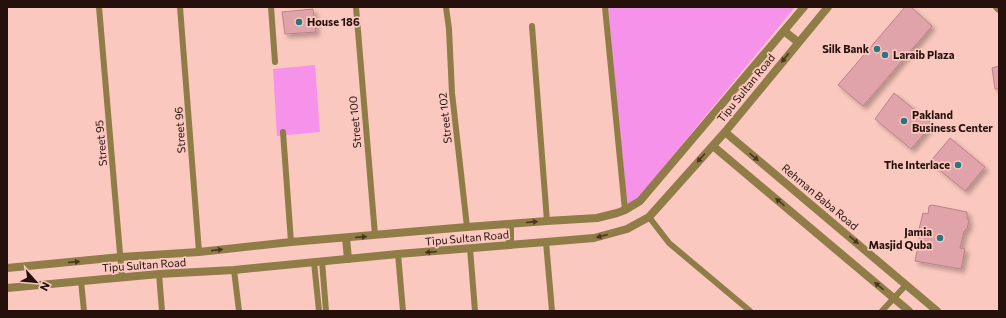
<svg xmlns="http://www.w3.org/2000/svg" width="1006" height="318" viewBox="0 0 1006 318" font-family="Commissioner,sans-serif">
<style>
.green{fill:#f692ea}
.building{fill:#e0a3aa;stroke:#bc8188;filter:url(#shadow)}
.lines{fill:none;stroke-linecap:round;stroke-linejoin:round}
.minor{stroke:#8f7c46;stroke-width:6}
.tertiary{stroke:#8f7c46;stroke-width:8}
.oneway{fill:#4a3620}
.poi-dot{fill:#2d7481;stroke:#fac8be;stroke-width:1.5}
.labels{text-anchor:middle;stroke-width:3.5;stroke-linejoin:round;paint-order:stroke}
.poi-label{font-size:11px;font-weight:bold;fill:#25100c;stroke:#fac8be;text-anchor:start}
.street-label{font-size:11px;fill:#25100c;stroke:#fac8be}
</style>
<defs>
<filter id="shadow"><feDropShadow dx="3.5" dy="3.5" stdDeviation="2" flood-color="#0004"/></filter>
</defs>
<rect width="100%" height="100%" fill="#fac8be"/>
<!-- green -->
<g class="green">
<path d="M 608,7 L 795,7 L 639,197 L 627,205 Z"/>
<path d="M 315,65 L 320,132 L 277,136 L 273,69 Z"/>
</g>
<!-- building -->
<g class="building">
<path d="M 905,7 L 911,7 L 932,26 L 863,106 L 838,85 Z"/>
<path d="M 313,9 L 316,32 L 285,34 L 282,12 Z"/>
<path d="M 999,66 L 999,89 L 995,89 L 992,68 Z"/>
<path d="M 894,93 L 932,124 L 911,149 L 875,119 Z"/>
<path d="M 950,138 L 985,167 L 965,191 L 930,162 Z"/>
<path d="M 932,205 L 967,212 L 967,219 L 969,220 L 967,229 L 964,231 L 960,248 L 965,249 L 961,269 L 915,261 L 920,237 L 917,237 L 923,213 L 928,214 L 929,206 Z"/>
</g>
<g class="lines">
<!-- minor -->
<g class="minor">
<path d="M 99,7 L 122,277"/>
<path d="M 180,7 L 199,252"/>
<path d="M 271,7 L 275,62"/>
<path d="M 356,7 L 375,235"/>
<path d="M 446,7 L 449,29 L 452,93 L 467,227"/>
<path d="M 605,7 L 625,210"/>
<path d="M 532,26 L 547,221"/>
<path d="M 283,132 L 291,242"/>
<path d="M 649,217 L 669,243 L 750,311"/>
<path d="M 546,242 L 552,311"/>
<path d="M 470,248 L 475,311"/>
<path d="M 398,254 L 403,311"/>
<path d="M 322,261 L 326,311"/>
<path d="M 314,262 L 319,311"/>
<path d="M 234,270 L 239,311"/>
<path d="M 159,274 L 162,311"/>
<path d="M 81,281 L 84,311"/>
<path d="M 882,311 L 906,285"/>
</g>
<!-- tertiary -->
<g class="tertiary">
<path d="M 997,7 L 999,9"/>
<path d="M 784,31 L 798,42"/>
<path d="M 725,132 L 937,311"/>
<path d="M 713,146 L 909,311"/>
<path d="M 510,224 L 510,245"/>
<path d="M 346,238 L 348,259"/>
<path d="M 7,268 L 121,257 L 199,252 L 291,242 L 467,227 L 547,221 L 597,218 L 617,213 L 625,210 L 640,201 L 804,7"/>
<path d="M 7,288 L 159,274 L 234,270 L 398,254 L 546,242 L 594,238 L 627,229 L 649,217 L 725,132 L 828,7"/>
</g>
</g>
<!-- one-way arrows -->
<defs><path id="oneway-solid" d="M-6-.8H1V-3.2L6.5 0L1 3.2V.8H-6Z"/></defs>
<g class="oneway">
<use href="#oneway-solid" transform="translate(785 58) rotate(129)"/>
<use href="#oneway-solid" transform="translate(754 157) rotate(40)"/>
<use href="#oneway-solid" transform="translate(701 158) rotate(132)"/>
<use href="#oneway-solid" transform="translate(780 202) rotate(-140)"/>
<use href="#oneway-solid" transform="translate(532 222) rotate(-5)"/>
<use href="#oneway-solid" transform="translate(602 236) rotate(165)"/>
<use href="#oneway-solid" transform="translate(361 237) rotate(-5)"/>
<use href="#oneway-solid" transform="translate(854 240) rotate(40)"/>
<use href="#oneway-solid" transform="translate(217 250) rotate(-6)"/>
<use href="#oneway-solid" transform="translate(431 252) rotate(175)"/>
<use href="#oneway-solid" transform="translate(74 262) rotate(-5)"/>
<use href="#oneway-solid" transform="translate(879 286) rotate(-140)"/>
</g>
<!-- markers -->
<g class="poi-dot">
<circle cx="299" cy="22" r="4"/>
<circle cx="877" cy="49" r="4"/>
<circle cx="885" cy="55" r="4"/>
<circle cx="904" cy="121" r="4"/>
<circle cx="958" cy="165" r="4"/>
<circle cx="940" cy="238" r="4"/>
</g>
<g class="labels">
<!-- poi labels -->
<g class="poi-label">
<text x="307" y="26">House 186</text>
<text x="869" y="53" text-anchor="end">Silk Bank</text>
<text x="893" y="59">Laraib Plaza</text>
<text x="912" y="119">Pakland<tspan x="912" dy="13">Business Center</tspan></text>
<text x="950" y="169" text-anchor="end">The Interlace</text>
<text x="932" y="236" text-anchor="end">Jamia<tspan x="932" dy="13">Masjid Quba</tspan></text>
</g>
<!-- street labels -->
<g class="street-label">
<text transform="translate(746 88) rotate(-51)" y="4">Tipu Sultan Road</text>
<text transform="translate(445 118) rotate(-96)" y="4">Street 102</text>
<text transform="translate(355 122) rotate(-95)" y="4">Street 100</text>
<text transform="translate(180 130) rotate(-94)" y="4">Street 96</text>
<text transform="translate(101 143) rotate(-95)" y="4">Street 95</text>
<text transform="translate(820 197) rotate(40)" y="4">Rehman Baba Road</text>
<text transform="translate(467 238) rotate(-5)" y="4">Tipu Sultan Road</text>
<text transform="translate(144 265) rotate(-4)" y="4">Tipu Sultan Road</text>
</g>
</g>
<!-- border -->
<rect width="1006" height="318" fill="none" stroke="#25100c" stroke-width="16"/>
<!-- north arrow -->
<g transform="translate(36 282) rotate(117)" stroke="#fac8be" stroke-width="3" paint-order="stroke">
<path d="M0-3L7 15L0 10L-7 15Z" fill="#25100c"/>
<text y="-6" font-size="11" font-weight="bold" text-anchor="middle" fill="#25100c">N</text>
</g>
</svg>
